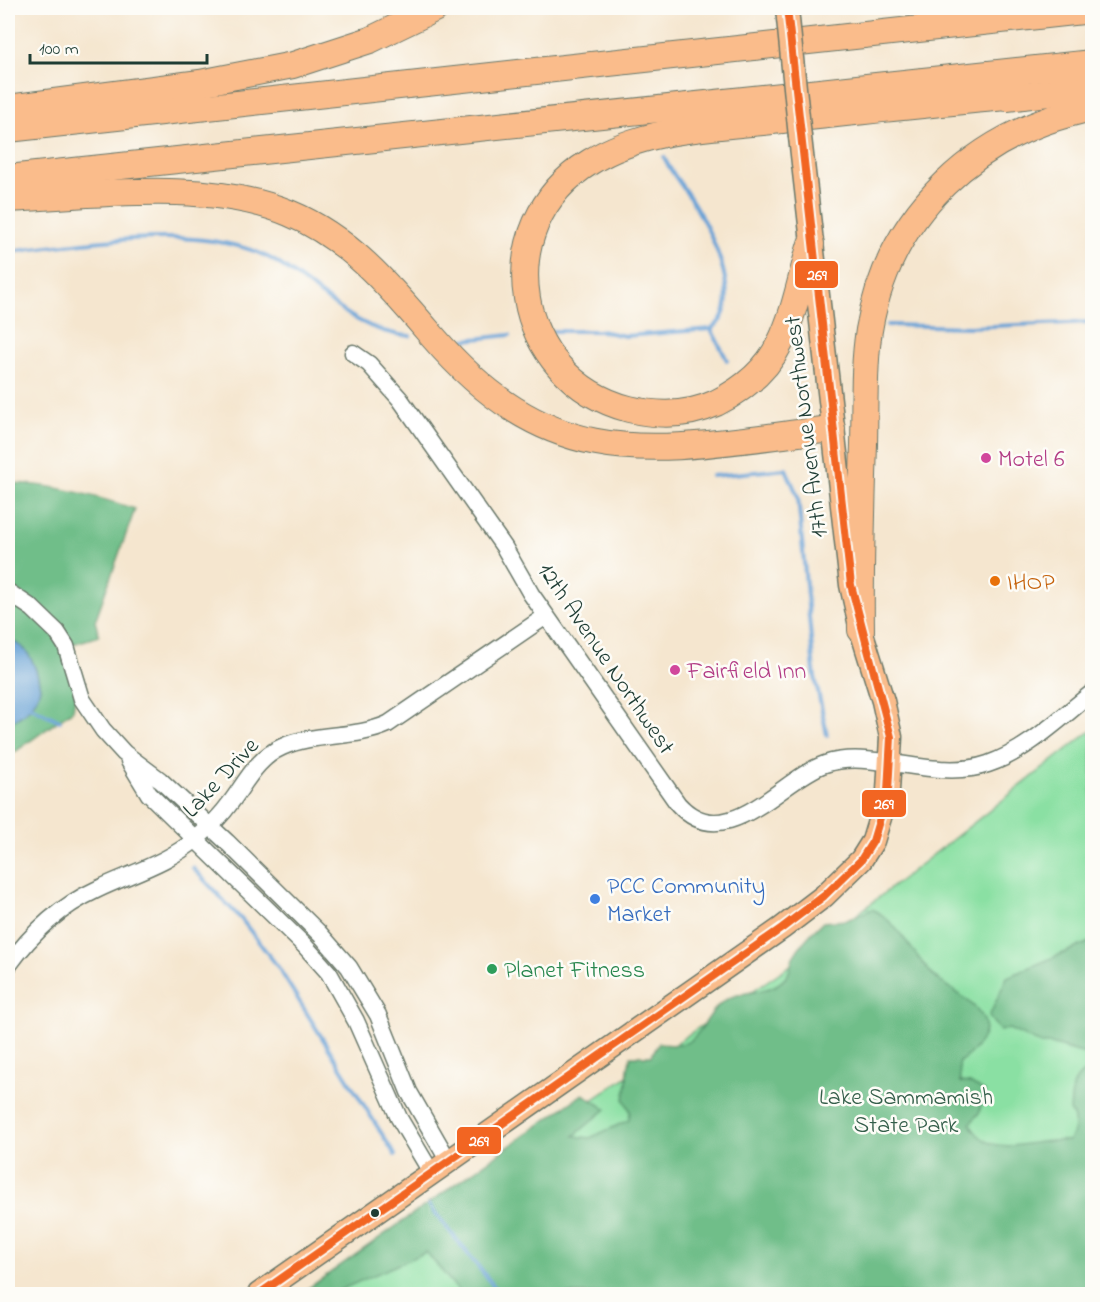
<svg xmlns="http://www.w3.org/2000/svg" width="1100" height="1302" viewBox="0 0 1100 1302" font-family="'Indie Flower',sans-serif">
<style>
.green{fill:#8ae0a3;stroke:#548e6c;stroke-width:1.5}
.forest{fill:#6fbe89;stroke:#477e5e;stroke-width:1.5}
.water{fill:#66a1d6;stroke:#426f85;stroke-width:1.5}
.lines{fill:none;stroke-linecap:round;stroke-linejoin:round}
.stream{stroke:#66a1d6;stroke-width:4}
.minor-casing{stroke:#6a786a;stroke-width:19}
.major-casing{stroke:#6a786a;stroke-width:25}
.highway-casing{stroke:#6a786a;stroke-width:28}
.minor{stroke:#fff;stroke-width:16}
.major{stroke:#fabc8b;stroke-width:22}
.highway{stroke:#fabc8b;stroke-width:26}
.major-bridge-casing{stroke:#6a786a;stroke-width:25;stroke-linecap:butt}
.major-bridge{stroke:#fabc8b;stroke-width:22}
.bus-1-casing{stroke:#fdfcf7;stroke-width:12}
.bus-1{stroke:#f26522;stroke-width:8}
.hotel-dot{fill:#d1479c;stroke:#fdfcf7;stroke-width:2}
.food-dot{fill:#e8710a;stroke:#fdfcf7;stroke-width:2}
.shop-dot{fill:#3f7fe0;stroke:#fdfcf7;stroke-width:2}
.leisure-dot{fill:#2e9e5b;stroke:#fdfcf7;stroke-width:2}
.bus-dot{fill:#1f3d34;stroke:#fdfcf7;stroke-width:2}
.labels{text-anchor:middle;stroke-width:5;stroke-linejoin:round;paint-order:stroke}
.street-label{font-size:24px;fill:#1f3d34;stroke:#fdfcf7}
.hotel-label{font-size:24px;fill:#b23c85;stroke:#fdfcf7;text-anchor:start}
.food-label{font-size:24px;fill:#c56008;stroke:#fdfcf7;text-anchor:start}
.shop-label{font-size:24px;fill:#366cbe;stroke:#fdfcf7;text-anchor:start}
.leisure-label{font-size:24px;fill:#27864d;stroke:#fdfcf7;text-anchor:start}
.park-label{font-size:24px;fill:#345e4a;stroke:#fdfcf7}
.line-badge{stroke:#fdfcf7;stroke-width:2}
.badge-label{font-size:16px;text-anchor:middle;font-weight:bold;fill:#fff}
</style>
<rect width="100%" height="100%" fill="#fdfcf7"/>
<filter id="ink" filterUnits="userSpaceOnUse"><feTurbulence type="fractalNoise" baseFrequency=".0167" numOctaves="2"/><feDisplacementMap in="SourceGraphic" scale="12" xChannelSelector="R" yChannelSelector="G"/><feConvolveMatrix kernelMatrix="1 2 1 2 8 2 1 2 1" color-interpolation-filters="sRGB"/></filter>
<filter id="wash" filterUnits="userSpaceOnUse"><feTurbulence type="fractalNoise" baseFrequency=".008" numOctaves="4" result="noise"/><feDisplacementMap in="SourceGraphic" scale="24" xChannelSelector="R" yChannelSelector="G"/><feGaussianBlur stdDeviation="1.35" result="paint"/><feColorMatrix in="noise" values="0 0 0 0 0 0 0 0 0 0 0 0 0 0 0 0 0 1.4 0 .05"/><feComposite in="paint" operator="in"/></filter>
<g filter="url(#wash)">
<rect width="100%" height="100%" fill="#f5e6cf"/>
<!-- green -->
<path class="green" d="M 1092,730 L 1092,1294 L 307,1294 L 804,956 Z"/>
<!-- forest -->
<g class="forest">
<path d="M 8,483 C 53,484 92,495 135,509 L 95,621 L 99,636 L 66,646 L 77,686 L 73,710 L 8,757 L 8,723 C 24,716 36,706 40,688 C 37,668 30,645 8,640 Z"/>
<path d="M 872,909 C 893,917 915,956 931,973 C 946,989 972,998 983,1018 C 992,1034 971,1055 959,1062 L 960,1082 L 970,1083 L 985,1092 L 979,1113 L 970,1124 C 993,1164 1033,1136 1068,1141 C 1075,1132 1077,1120 1070,1111 C 1071,1100 1071,1084 1079,1076 C 1085,1070 1089,1070 1092,1062 L 1092,1294 L 461,1294 L 426,1252 L 331,1294 L 300,1294 L 583,1094 L 606,1109 L 574,1136 L 590,1138 L 629,1120 L 630,1111 L 624,1099 C 629,1082 625,1074 631,1056 L 651,1056 L 659,1043 C 705,1055 699,1013 729,998 C 747,989 775,995 788,974 C 791,969 791,962 793,957 C 801,943 812,932 823,922 L 847,920 Z"/>
<path d="M 1092,941 L 1092,1056 L 1051,1044 L 1041,1044 L 1009,1029 L 1000,1031 L 989,1017 L 1007,977 Z"/>
</g>
<!-- water -->
<path class="water" d="M 8,640 C 30,645 37,668 40,688 C 36,706 24,716 8,723 Z"/>
<g class="lines">
<!-- stream -->
<g class="stream">
<path d="M 8,252 C 82,244 207,221 273,260 C 318,287 354,333 410,336"/>
<path d="M 887,325 L 970,327 L 1092,322"/>
<path d="M 711,329 L 727,360"/>
<path d="M 553,331 L 601,331 L 625,336 L 711,329 C 750,304 706,220 686,192 C 678,180 670,171 664,157"/>
<path d="M 465,340 L 510,335"/>
<path d="M 712,476 L 786,469 L 798,497 L 814,672 L 827,735"/>
<path d="M 31,707 L 60,721"/>
<path d="M 193,868 L 242,920 L 278,967 L 395,1155"/>
<path d="M 429,1205 L 500,1294"/>
</g>
</g>
</g>
<g filter="url(#ink)">
<g class="lines">
<defs>
<g id="minor">
<path d="M 353,353 L 369,364 L 400,399 L 504,547 L 531,594 L 678,804 C 726,857 781,779 825,764 C 871,748 936,782 988,764 C 1027,751 1060,718 1092,693"/>
<path d="M 8,592 L 32,608 L 57,632 L 66,646 L 82,699 L 103,730 L 124,753 L 160,780 L 227,842 L 320,934 L 349,967 L 378,1015 L 409,1092 L 448,1160"/>
<path d="M 129,761 L 149,794 L 304,945 L 329,973 L 356,1021 L 399,1118 L 431,1172"/>
<path d="M 8,966 C 31,934 59,907 96,890 C 131,873 166,864 196,839 C 209,828 221,816 231,802 C 246,782 257,758 282,747 C 316,732 355,739 388,724 L 546,616"/>
</g>
<path id="major" d="M 259,1294 L 782,928 L 824,896 L 861,860 L 873,841 L 888,791 L 891,737 L 883,701 L 861,630 L 851,585 L 800,137"/>
<g id="highway">
<path d="M 1007,98 L 1092,88"/>
<path d="M 8,108 L 200,83 L 293,65 L 370,40 L 436,8"/>
<path d="M 8,129 L 1092,10"/>
<path d="M 8,178 L 1092,63"/>
<path d="M 8,199 C 96,195 206,179 289,213 C 350,238 392,289 433,337 C 559,483 662,448 832,429"/>
<path d="M 811,244 C 801,276 795,313 780,343 C 767,370 742,390 716,403 C 688,416 658,416 629,409 C 513,379 486,226 590,162 C 646,127 718,127 782,120 C 862,111 941,102 1022,96"/>
<path d="M 861,630 C 860,568 862,506 864,444 C 865,406 863,368 869,330 C 889,212 977,132 1092,108"/>
</g>
</defs>
<!-- minor casing -->
<use href="#minor" class="minor-casing"/>
<!-- major casing -->
<use href="#major" class="major-casing"/>
<!-- highway casing -->
<use href="#highway" class="highway-casing"/>
<!-- minor -->
<use href="#minor" class="minor"/>
<!-- major -->
<use href="#major" class="major"/>
<!-- highway -->
<use href="#highway" class="highway"/>
<defs>
<path id="major-bridge" d="M 787,9 L 800,137"/>
</defs>
<!-- major-bridge casing -->
<use href="#major-bridge" class="major-bridge-casing"/>
<!-- major-bridge -->
<use href="#major-bridge" class="major-bridge"/>
<defs>
<path id="bus-1" d="M 259,1294 L 782,928 L 824,896 L 861,860 L 873,841 L 888,791 L 891,737 L 851,585 L 787,8"/>
</defs>
<!-- bus-1 casing -->
<use href="#bus-1" class="bus-1-casing"/>
<!-- bus-1 -->
<use href="#bus-1" class="bus-1"/>
</g>
</g>
<!-- markers -->
<g class="hotel-dot">
<circle cx="986" cy="458" r="6"/>
<circle cx="675" cy="670" r="6"/>
</g>
<circle class="food-dot" cx="995" cy="581" r="6"/>
<circle class="shop-dot" cx="595" cy="899" r="6"/>
<circle class="leisure-dot" cx="492" cy="969" r="6"/>
<circle class="bus-dot" cx="375" cy="1213" r="5"/>
<g class="labels">
<!-- street labels -->
<g class="street-label">
<text transform="translate(805 427) rotate(-97)" y="8">17th Avenue Northwest</text>
<text transform="translate(607 658) rotate(56)" y="8">12th Avenue Northwest</text>
<text transform="translate(220 777) rotate(-47)" y="8">Lake Drive</text>
</g>
<!-- hotel labels -->
<g class="hotel-label">
<text x="998" y="466">Motel 6</text>
<text x="687" y="678">Fairfield Inn</text>
</g>
<!-- food labels -->
<g class="food-label">
<text x="1007" y="589">IHOP</text>
</g>
<!-- shop labels -->
<g class="shop-label">
<text x="607" y="893">PCC Community<tspan x="607" dy="28">Market</tspan></text>
</g>
<!-- leisure labels -->
<g class="leisure-label">
<text x="504" y="977">Planet Fitness</text>
</g>
<!-- park labels -->
<g class="park-label">
<text x="906" y="1104">Lake Sammamish<tspan x="906" dy="28">State Park</tspan></text>
</g>
</g>
<g class="line-badge">
<rect x="794" y="260" width="45" height="29" rx="6" fill="#f26522"/>
<rect x="861" y="789" width="46" height="29" rx="6" fill="#f26522"/>
<rect x="456" y="1126" width="46" height="29" rx="6" fill="#f26522"/>
</g>
<g class="badge-label">
<text x="817" y="280">269</text>
<text x="884" y="809">269</text>
<text x="479" y="1146">269</text>
</g>
<!-- margin -->
<rect width="1100" height="1302" fill="none" stroke="#fdfcf7" stroke-width="30"/>
<!-- scale -->
<path d="M30 54v9h177v-9" fill="none" stroke="#1f3d34" stroke-width="3"/>
<text x="39" y="54" font-size="18" fill="#1f3d34" stroke="#fdfcf7" stroke-width="4.5" paint-order="stroke">100 m</text>
</svg>
